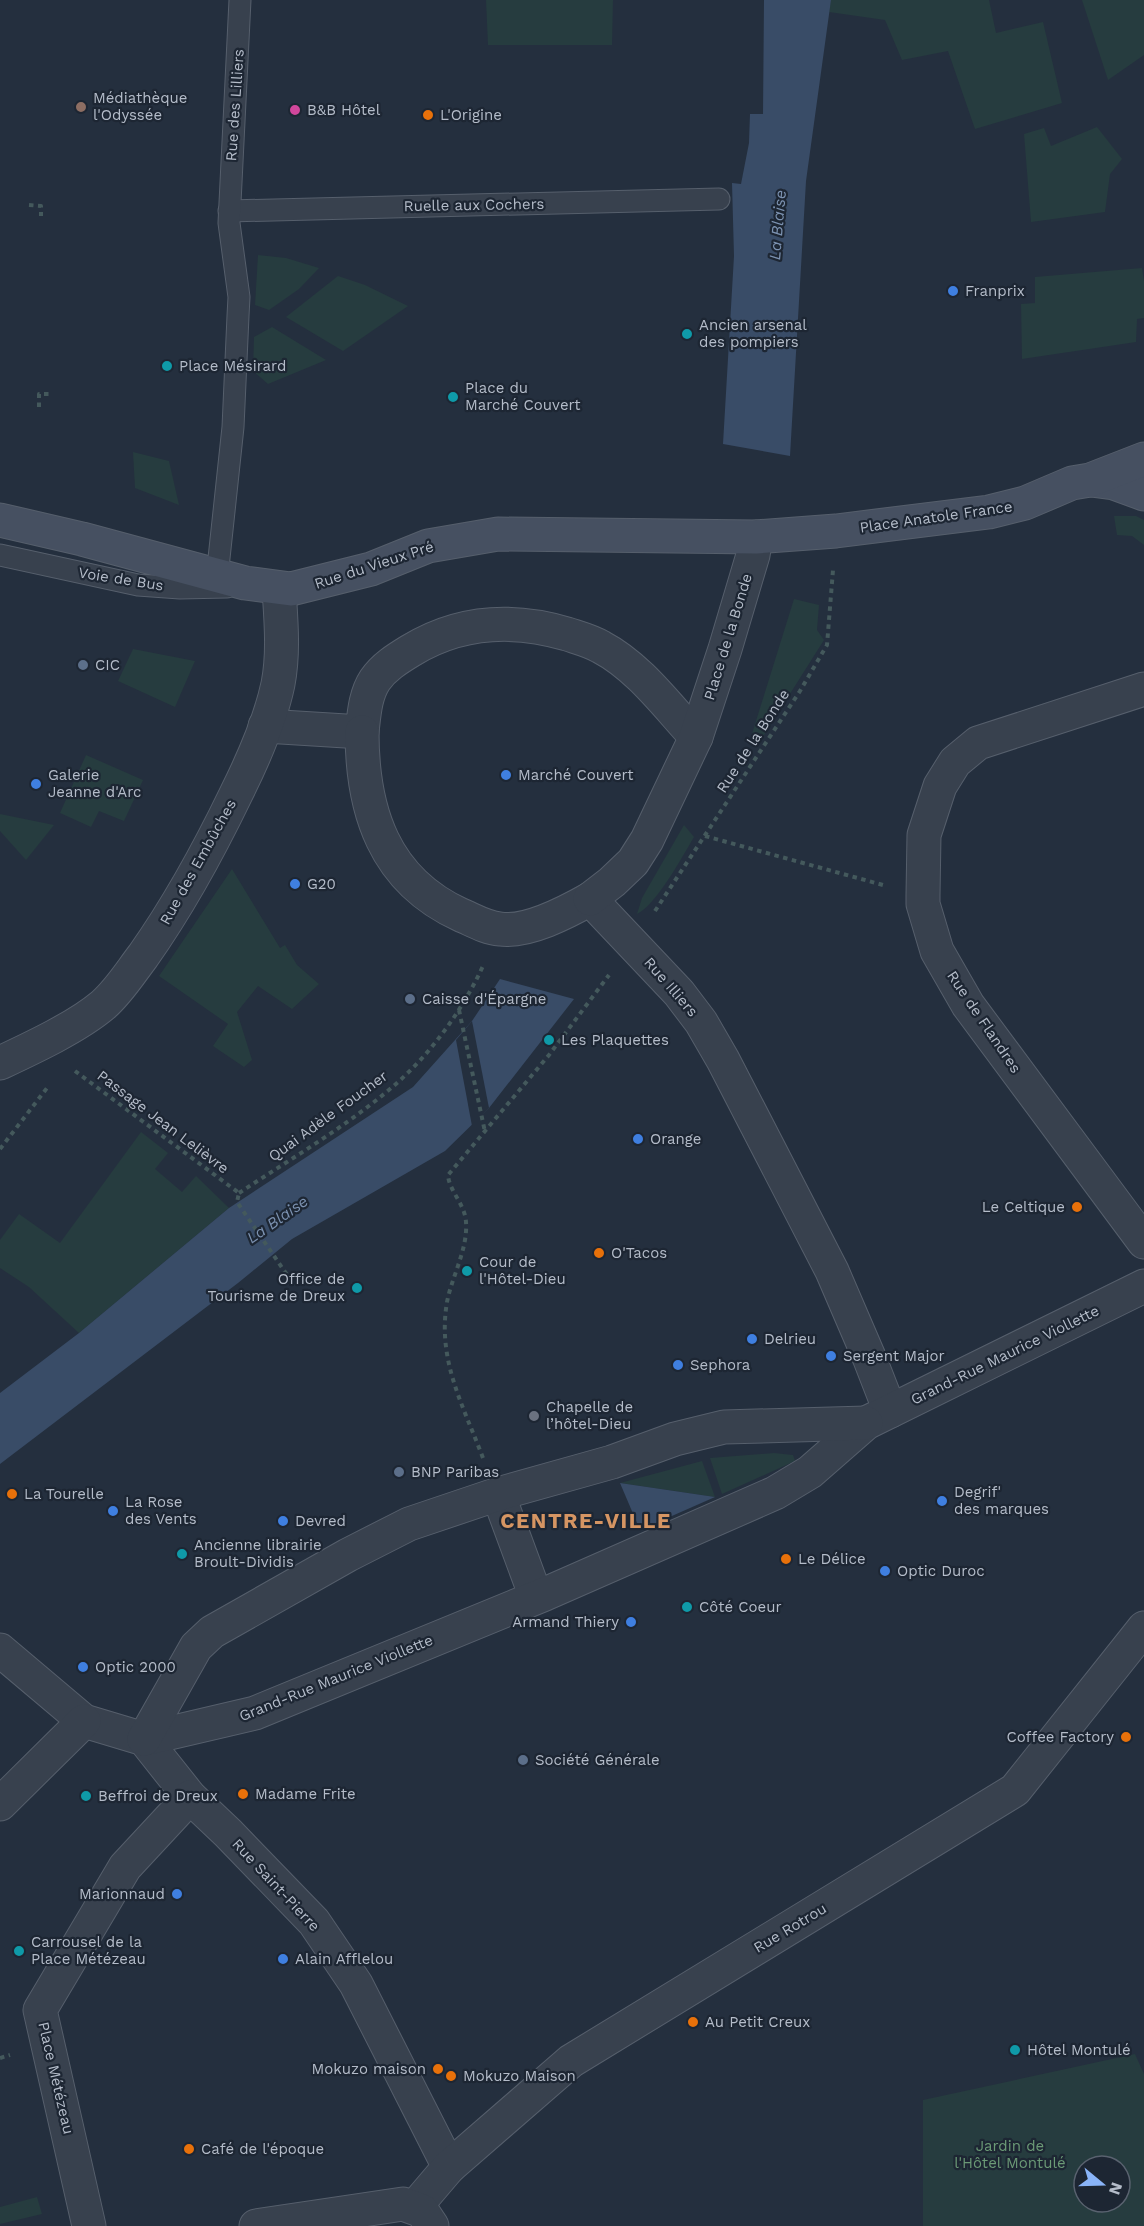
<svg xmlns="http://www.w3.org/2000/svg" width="1144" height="2226" viewBox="0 0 1144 2226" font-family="'Work Sans',sans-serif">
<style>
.green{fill:#263c3f;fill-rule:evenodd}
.water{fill:#394c67}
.pier{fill:#242f3e}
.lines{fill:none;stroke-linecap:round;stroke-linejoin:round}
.lane-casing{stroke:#565f6c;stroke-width:23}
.street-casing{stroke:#565f6c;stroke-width:35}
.secondary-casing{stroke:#565f6c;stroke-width:35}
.path{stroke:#44595c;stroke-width:4;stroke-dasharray:4.5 4.5;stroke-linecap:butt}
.lane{stroke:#38414e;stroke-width:21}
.street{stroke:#38414e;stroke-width:33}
.secondary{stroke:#465061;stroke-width:33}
.education-dot{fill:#8d6e63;stroke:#1d2633;stroke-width:2}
.hotel-dot{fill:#d1479c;stroke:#1d2633;stroke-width:2}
.food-dot{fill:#e8710a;stroke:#1d2633;stroke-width:2}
.shop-dot{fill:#3f7fe0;stroke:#1d2633;stroke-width:2}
.culture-dot{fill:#0f9aa8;stroke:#1d2633;stroke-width:2}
.service-dot{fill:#5c6f8a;stroke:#1d2633;stroke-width:2}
.worship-dot{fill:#6b7280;stroke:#1d2633;stroke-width:2}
.labels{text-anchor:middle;stroke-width:4.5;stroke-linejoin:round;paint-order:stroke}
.poi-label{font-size:15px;fill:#b4bcc9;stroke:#1d2633;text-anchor:start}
.street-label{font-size:15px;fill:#b4bcc9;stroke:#1d2633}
.park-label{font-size:15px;fill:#6b9a76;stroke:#1d2633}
.water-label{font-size:16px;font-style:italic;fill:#7c92b1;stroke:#1d2633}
.district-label{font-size:21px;font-weight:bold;letter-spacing:1.5px;fill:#d59563;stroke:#1d2633}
</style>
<rect width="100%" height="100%" fill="#242f3e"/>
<!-- green -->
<g class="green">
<path d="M 486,0 L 613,0 L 612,45 L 488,45 Z"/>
<path d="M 831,0 L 989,0 L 996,33 L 1043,22 L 1062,103 L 975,129 L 948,51 L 902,60 L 885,20 L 829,12 Z"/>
<path d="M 1082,0 L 1144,0 L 1144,55 L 1108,80 Z"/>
<path d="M 1097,127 L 1122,159 L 1110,174 L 1105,212 L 1031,222 L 1024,134 L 1044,128 L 1051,146 Z"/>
<path d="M 258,255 L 286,258 L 319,268 L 299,289 L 269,310 L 255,305 Z"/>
<path d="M 1142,268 L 1144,281 L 1144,318 L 1137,319 L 1136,342 L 1022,359 L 1021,304 L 1035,303 L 1035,277 Z"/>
<path d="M 338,276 L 365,285 L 408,306 L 343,351 L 286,317 Z"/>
<path d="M 272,327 L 326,360 L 268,384 L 253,371 L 254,337 Z"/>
<path d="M 133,452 L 169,461 L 179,505 L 135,488 Z"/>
<path d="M 1114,516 L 1136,516 L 1144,520 L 1144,545 L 1132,536 L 1117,535 Z"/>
<path d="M 794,599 L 819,605 L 817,630 L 824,640 L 764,735 L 760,738 L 751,737 Z"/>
<path d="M 133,649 L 195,661 L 175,707 L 118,681 Z"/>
<path d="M 86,755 L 143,780 L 124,821 L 99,811 L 91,827 L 60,813 Z"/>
<path d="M 0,814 L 54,825 L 26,860 L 0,831 Z"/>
<path d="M 684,825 L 694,837 C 682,857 657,904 637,914 L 642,898 Z"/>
<path d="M 232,869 L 280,948 L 285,945 L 297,965 L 319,984 L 292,1009 L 258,986 L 237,1012 L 252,1060 L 244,1067 L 213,1046 L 228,1024 L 159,976 Z"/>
<path d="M 141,1132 L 168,1153 L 155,1169 L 182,1192 L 196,1176 L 229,1208 L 79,1333 L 29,1287 L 0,1268 L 0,1240 L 19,1214 L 60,1243 Z"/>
<path d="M 774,1453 L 793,1455 L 795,1461 L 722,1494 L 710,1458 Z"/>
<path d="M 702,1461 L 715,1497 L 620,1483 Z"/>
<path d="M 1135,2054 L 1144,2074 L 1144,2226 L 923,2226 L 923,2100 ZM 1084,2166 L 1120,2166 L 1120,2202 L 1084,2202 Z"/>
<path d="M 37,2197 L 42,2214 L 0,2224 L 0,2207 Z"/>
</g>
<!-- water -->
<g class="water">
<path d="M 764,0 L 831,0 L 806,181 L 790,456 L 723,444 L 734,256 L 732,183 L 741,184 L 749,143 L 750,114 L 763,114 Z"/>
<path d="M 500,979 L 574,999 L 489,1108 L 445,1151 L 292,1239 L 238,1283 L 0,1464 L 0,1393 L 79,1333 L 229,1208 L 413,1087 L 472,1021 Z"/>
<path d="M 620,1483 L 715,1497 L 640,1530 Z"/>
</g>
<!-- pier -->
<path class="pier" d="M 472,1021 L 489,1108 L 472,1126 L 456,1040 Z"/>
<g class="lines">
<defs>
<g id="lane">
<path d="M 229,211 L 719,199"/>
<path d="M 0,555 L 138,585 L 180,588 L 227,587"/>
<path d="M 217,577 L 233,427 L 238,316 L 239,297 L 229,223 L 240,0"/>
</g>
<g id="street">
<path d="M 1144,689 L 978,743 L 955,762 L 940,786 L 924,835 L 923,895 L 923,904 L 937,951 L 968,1005 L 1144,1242"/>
<path d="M 265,726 L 362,732 C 364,715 365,695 375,680 C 384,667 397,659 410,651 C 459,621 513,618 567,634 C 579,638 591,641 601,647 C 639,667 667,706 696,737"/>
<path d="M 362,732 C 362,811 384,880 461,915 C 473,920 486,928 500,929 C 527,933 567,912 590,899 L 679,993 L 701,1022 L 723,1060 L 832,1271 L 869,1357 L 890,1411"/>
<path d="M 590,899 L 612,882 L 633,862 L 647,840 L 696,737 L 725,649 L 753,555 L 756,537"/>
<path d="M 0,1063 C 32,1048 77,1027 103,1005 C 119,991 130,973 143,956 C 179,905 209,850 236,794 C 253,760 270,722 278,684 C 284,653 281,620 279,589"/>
<path d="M 498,1494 L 536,1597"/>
<path d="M 0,1650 L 84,1721 L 144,1739 L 190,1797 L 228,1833 L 314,1922 L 356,1984 L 449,2167"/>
<path d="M 144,1739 L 255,1713 L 545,1594 L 775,1493 L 810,1472 L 866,1423 L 1144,1286"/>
<path d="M 144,1739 L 196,1647 L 212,1632 L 348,1555 L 409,1524 L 498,1494 L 612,1462 L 675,1439 L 724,1427 L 866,1423"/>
<path d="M 0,1804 L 84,1721"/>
<path d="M 415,2207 L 449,2167 L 571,2061 L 1015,1790 L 1144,1628"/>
<path d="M 89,2226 L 40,2010 L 125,1867 L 190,1797"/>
<path d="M 256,2226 L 403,2204 L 422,2211 L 432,2226"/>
</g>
<g id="secondary">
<path d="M 1091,480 L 1114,483 L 1144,494"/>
<path d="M 0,520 L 82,539 L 245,583 L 291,589 L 371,569 L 428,546 L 498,534 L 756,537 L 836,531 L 989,512 L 1025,503 L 1072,483 L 1090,480 L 1144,459"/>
</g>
</defs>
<!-- lane casing -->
<use href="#lane" class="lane-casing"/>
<!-- street casing -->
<use href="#street" class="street-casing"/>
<!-- secondary casing -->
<use href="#secondary" class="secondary-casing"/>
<!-- path -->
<g class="path">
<path d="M 29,205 L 41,206 L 41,216"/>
<path d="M 39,407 L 39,394 L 49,394"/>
<path d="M 705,836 L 883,885"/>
<path d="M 655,911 L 800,691 L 827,645 L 833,570"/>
<path d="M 459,1010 L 485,1132"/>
<path d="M 75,1071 L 239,1193 L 237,1202 L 294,1285"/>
<path d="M 0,1149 L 47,1088"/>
<path d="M 239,1193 C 292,1158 349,1125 397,1083 C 433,1051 463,1009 483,966"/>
<path d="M 483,1458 C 463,1405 437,1360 447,1302 C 452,1276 468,1249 466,1222 C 465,1204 449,1191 448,1175 L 549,1055 L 609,975"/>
<path d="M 0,2058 L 10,2055"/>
</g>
<!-- lane -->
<use href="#lane" class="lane"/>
<!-- street -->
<use href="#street" class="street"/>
<!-- secondary -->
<use href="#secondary" class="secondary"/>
</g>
<!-- markers -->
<circle class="education-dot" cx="81" cy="107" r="6"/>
<circle class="hotel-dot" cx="295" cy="110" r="6"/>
<g class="food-dot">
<circle cx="428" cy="115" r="6"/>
<circle cx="1077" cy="1207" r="6"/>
<circle cx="599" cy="1253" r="6"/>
<circle cx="12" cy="1494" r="6"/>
<circle cx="786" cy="1559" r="6"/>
<circle cx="1126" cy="1737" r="6"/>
<circle cx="243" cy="1794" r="6"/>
<circle cx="693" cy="2022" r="6"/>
<circle cx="438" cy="2069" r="6"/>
<circle cx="451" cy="2076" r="6"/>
<circle cx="189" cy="2149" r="6"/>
</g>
<g class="shop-dot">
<circle cx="953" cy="291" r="6"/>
<circle cx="506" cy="775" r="6"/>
<circle cx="36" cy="784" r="6"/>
<circle cx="295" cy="884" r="6"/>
<circle cx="638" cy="1139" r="6"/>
<circle cx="752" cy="1339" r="6"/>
<circle cx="831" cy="1356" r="6"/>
<circle cx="678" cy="1365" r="6"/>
<circle cx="942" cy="1501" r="6"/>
<circle cx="113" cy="1511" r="6"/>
<circle cx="283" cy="1521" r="6"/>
<circle cx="885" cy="1571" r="6"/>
<circle cx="631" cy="1622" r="6"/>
<circle cx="83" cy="1667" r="6"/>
<circle cx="177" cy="1894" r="6"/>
<circle cx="283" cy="1959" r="6"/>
</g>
<g class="culture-dot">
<circle cx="687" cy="334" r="6"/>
<circle cx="167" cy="366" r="6"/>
<circle cx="453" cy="397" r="6"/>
<circle cx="549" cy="1040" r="6"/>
<circle cx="467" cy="1271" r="6"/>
<circle cx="357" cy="1288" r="6"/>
<circle cx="182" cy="1554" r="6"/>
<circle cx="687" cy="1607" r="6"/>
<circle cx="86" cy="1796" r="6"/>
<circle cx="19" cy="1951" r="6"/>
<circle cx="1015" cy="2050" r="6"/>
</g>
<g class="service-dot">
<circle cx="83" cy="665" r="6"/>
<circle cx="410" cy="999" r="6"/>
<circle cx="399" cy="1472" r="6"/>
<circle cx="523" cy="1760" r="6"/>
</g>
<circle class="worship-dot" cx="534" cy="1416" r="6"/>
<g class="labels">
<!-- poi labels -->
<g class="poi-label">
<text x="93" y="103">Médiathèque<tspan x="93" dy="17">l'Odyssée</tspan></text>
<text x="307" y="115">B&amp;B Hôtel</text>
<text x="440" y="120">L'Origine</text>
<text x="965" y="296">Franprix</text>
<text x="699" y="330">Ancien arsenal<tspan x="699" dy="17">des pompiers</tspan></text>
<text x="179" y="371">Place Mésirard</text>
<text x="465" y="393">Place du<tspan x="465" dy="17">Marché Couvert</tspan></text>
<text x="95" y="670">CIC</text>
<text x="48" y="780">Galerie<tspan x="48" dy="17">Jeanne d'Arc</tspan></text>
<text x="518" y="780">Marché Couvert</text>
<text x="307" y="889">G20</text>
<text x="422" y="1004">Caisse d'Épargne</text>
<text x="561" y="1045">Les Plaquettes</text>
<text x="650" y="1144">Orange</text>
<text x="1065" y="1212" text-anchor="end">Le Celtique</text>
<text x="611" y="1258">O'Tacos</text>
<text x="479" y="1267">Cour de<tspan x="479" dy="17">l'Hôtel-Dieu</tspan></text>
<text x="345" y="1284" text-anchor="end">Office de<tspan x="345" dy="17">Tourisme de Dreux</tspan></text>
<text x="764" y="1344">Delrieu</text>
<text x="843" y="1361">Sergent Major</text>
<text x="690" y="1370">Sephora</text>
<text x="546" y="1412">Chapelle de<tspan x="546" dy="17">l’hôtel-Dieu</tspan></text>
<text x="411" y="1477">BNP Paribas</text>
<text x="954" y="1497">Degrif'<tspan x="954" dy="17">des marques</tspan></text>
<text x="24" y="1499">La Tourelle</text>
<text x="125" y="1507">La Rose<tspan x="125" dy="17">des Vents</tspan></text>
<text x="295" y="1526">Devred</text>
<text x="194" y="1550">Ancienne librairie<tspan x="194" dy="17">Broult-Dividis</tspan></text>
<text x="798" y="1564">Le Délice</text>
<text x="897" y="1576">Optic Duroc</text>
<text x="699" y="1612">Côté Coeur</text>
<text x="619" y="1627" text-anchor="end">Armand Thiery</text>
<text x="95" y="1672">Optic 2000</text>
<text x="1114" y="1742" text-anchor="end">Coffee Factory</text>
<text x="535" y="1765">Société Générale</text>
<text x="255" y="1799">Madame Frite</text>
<text x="98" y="1801">Beffroi de Dreux</text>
<text x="165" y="1899" text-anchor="end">Marionnaud</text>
<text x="31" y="1947">Carrousel de la<tspan x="31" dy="17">Place Métézeau</tspan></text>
<text x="295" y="1964">Alain Afflelou</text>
<text x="705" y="2027">Au Petit Creux</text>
<text x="1027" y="2055">Hôtel Montulé</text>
<text x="426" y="2074" text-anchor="end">Mokuzo maison</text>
<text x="463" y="2081">Mokuzo Maison</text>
<text x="201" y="2154">Café de l'époque</text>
</g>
<!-- street labels -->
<g class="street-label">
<text transform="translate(235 105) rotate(-86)" y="5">Rue des Lilliers</text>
<text transform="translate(474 205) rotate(-1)" y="5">Ruelle aux Cochers</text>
<text transform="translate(936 517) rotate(-8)" y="5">Place Anatole France</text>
<text transform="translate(374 565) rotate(-18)" y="5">Rue du Vieux Pré</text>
<text transform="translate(121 579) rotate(9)" y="5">Voie de Bus</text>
<text transform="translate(728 637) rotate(-73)" y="5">Place de la Bonde</text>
<text transform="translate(753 741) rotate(-57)" y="5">Rue de la Bonde</text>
<text transform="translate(198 862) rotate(-61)" y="5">Rue des Embûches</text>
<text transform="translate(671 987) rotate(49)" y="5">Rue Illiers</text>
<text transform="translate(984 1022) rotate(56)" y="5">Rue de Flandres</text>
<text transform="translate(328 1116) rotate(-36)" y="5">Quai Adèle Foucher</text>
<text transform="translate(163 1122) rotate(37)" y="5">Passage Jean Lelièvre</text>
<text transform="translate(1005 1355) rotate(-26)" y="5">Grand-Rue Maurice Viollette</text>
<text transform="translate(336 1678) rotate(-22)" y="5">Grand-Rue Maurice Viollette</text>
<text transform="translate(276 1885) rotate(47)" y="5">Rue Saint-Pierre</text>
<text transform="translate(790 1928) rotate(-31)" y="5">Rue Rotrou</text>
<text transform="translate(56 2078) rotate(77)" y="5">Place Métézeau</text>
</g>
<!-- park labels -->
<g class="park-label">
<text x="1010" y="2151">Jardin de<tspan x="1010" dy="17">l'Hôtel Montulé</tspan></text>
</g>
<!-- water labels -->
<g class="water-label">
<text transform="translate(777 225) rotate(-85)" y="6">La Blaise</text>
<text transform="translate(277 1219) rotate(-35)" y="6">La Blaise</text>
</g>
<!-- district labels -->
<g class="district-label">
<text x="586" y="1528">CENTRE-VILLE</text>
</g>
</g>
<!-- north arrow -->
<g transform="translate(1102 2184) rotate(109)"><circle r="28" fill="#1d2633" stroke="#59626f" stroke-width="1.5"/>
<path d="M0-4.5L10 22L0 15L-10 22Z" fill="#8ab4f8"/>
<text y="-9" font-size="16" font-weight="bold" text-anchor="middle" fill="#b4bcc9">N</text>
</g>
</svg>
